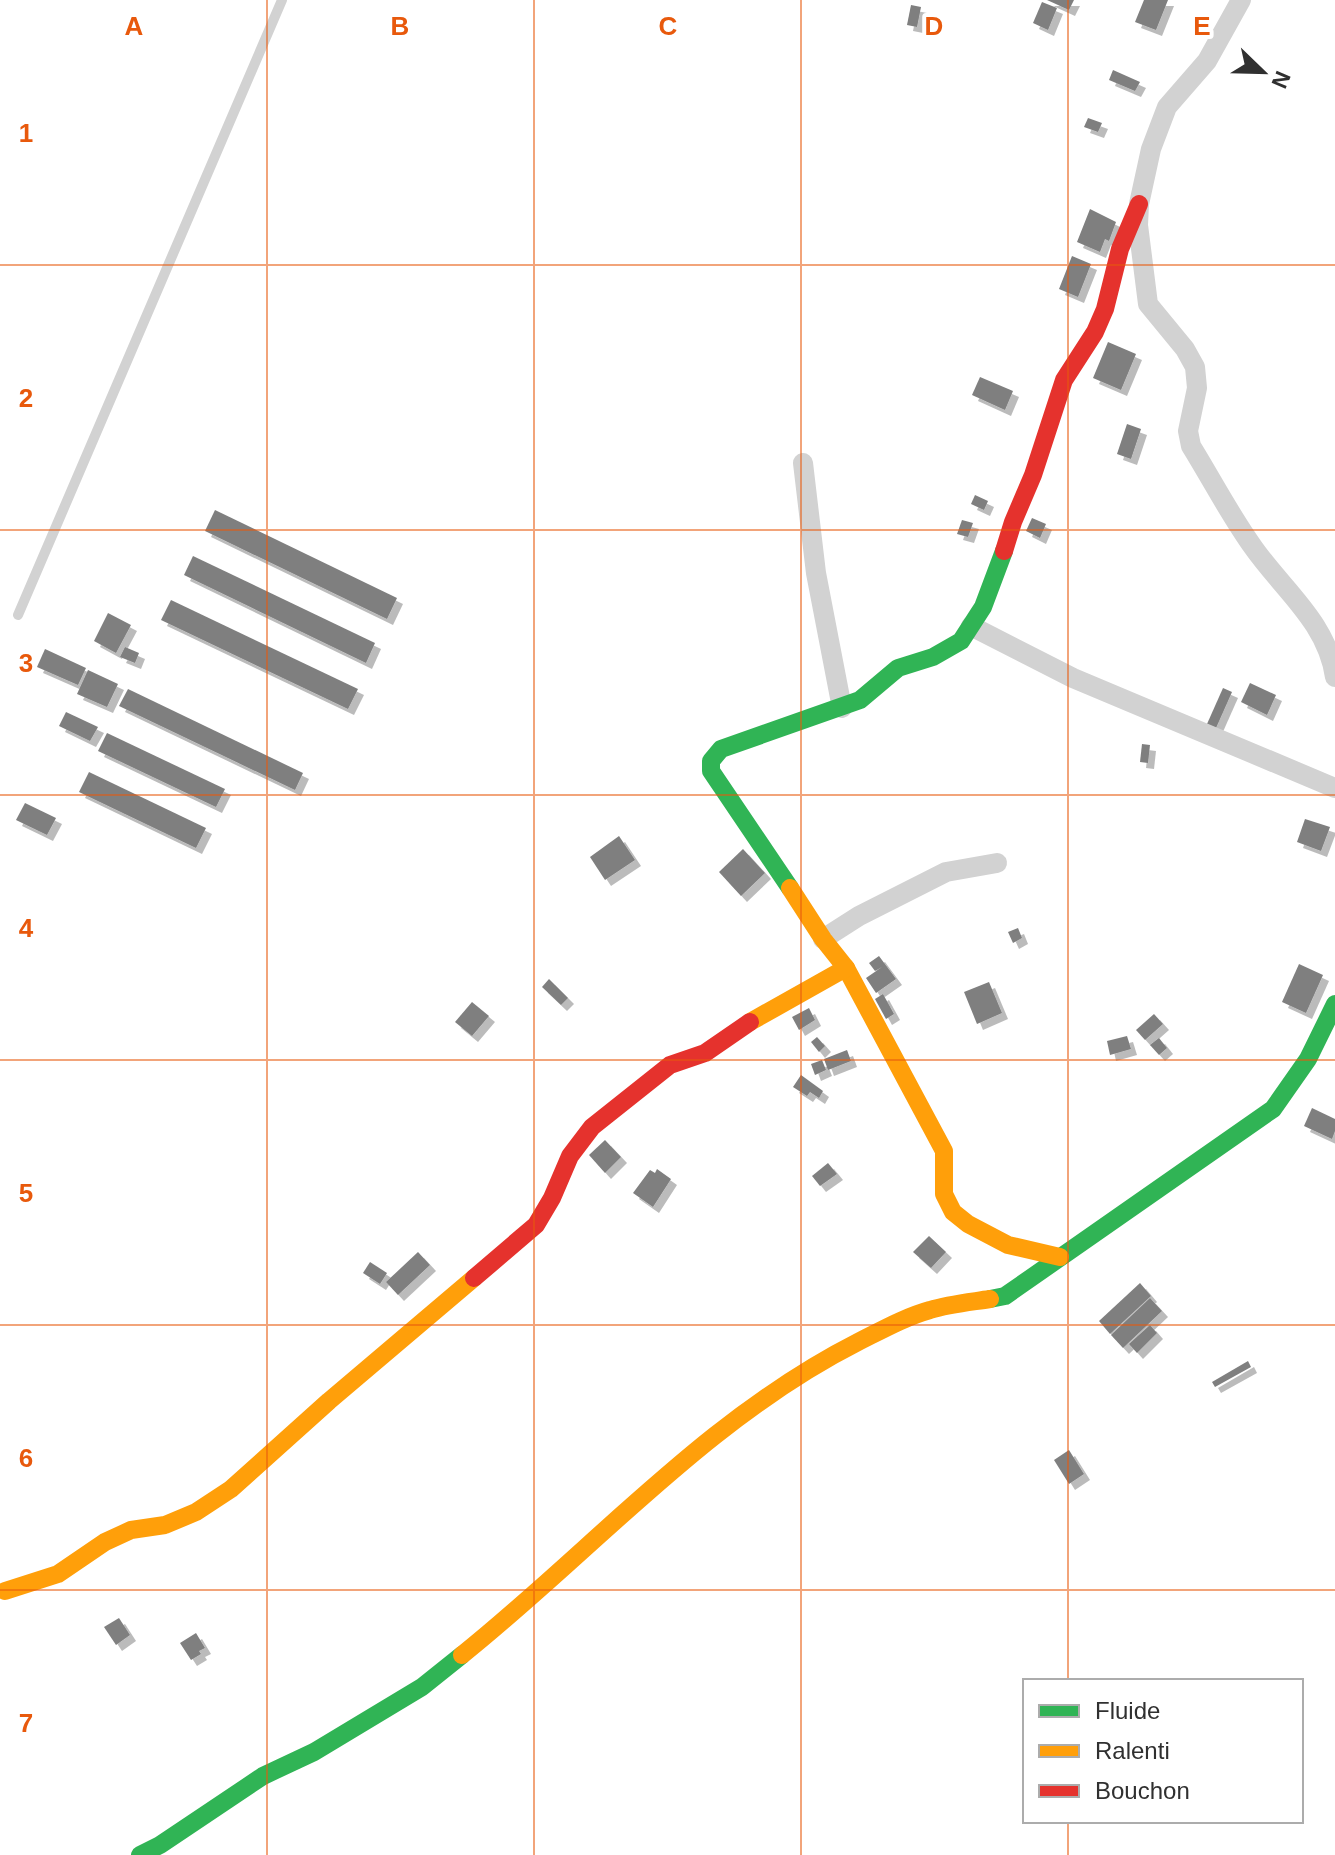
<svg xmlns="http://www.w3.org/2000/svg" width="1335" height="1855" viewBox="0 0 1335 1855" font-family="Helvetica,sans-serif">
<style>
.building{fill:#7f7f7f;filter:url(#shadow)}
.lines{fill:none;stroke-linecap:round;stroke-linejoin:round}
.lane{stroke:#d2d2d2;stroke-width:10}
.street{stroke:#d2d2d2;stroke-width:20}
.fast{stroke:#30b455;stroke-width:18}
.slow{stroke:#ff9f0a;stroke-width:18}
.jam{stroke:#e5322d;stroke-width:18}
.grid{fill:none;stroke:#e8590c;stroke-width:2;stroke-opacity:0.55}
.grid-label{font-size:26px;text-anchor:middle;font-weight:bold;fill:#e8590c;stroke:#fff;stroke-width:8;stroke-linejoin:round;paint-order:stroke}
</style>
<defs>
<filter id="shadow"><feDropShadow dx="6" dy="6" stdDeviation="0" flood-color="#0004"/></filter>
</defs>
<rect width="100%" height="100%" fill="#fff"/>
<!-- building -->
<g class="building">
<path d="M 1047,0 L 1074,0 L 1069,10 Z"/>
<path d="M 1144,0 L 1168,0 L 1156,30 L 1135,22 Z"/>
<path d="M 1042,2 L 1057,8 L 1048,30 L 1033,23 Z"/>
<path d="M 911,5 L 921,7 L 917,27 L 907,25 Z"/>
<path d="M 1113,70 L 1140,82 L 1135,91 L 1109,80 Z"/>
<path d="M 1088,118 L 1102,123 L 1098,132 L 1084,127 Z"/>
<path d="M 1090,209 L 1116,222 L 1109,241 L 1105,239 L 1100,252 L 1077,242 Z"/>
<path d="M 1072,256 L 1091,264 L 1078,297 L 1059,289 Z"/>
<path d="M 1108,342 L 1136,354 L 1121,390 L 1093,378 Z"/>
<path d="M 980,377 L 1013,391 L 1005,410 L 972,395 Z"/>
<path d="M 1127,424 L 1141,429 L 1131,459 L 1117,454 Z"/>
<path d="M 975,495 L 988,501 L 984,510 L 971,504 Z"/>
<path d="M 215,510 L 397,598 L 387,619 L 205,531 Z"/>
<path d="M 1032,518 L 1046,524 L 1040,538 L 1026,531 Z"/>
<path d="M 962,520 L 973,523 L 968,537 L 957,534 Z"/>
<path d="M 193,556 L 375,643 L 366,663 L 184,575 Z"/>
<path d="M 171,600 L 358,689 L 348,709 L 161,620 Z"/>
<path d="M 108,613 L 131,625 L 116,653 L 94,641 Z"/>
<path d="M 125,647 L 139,653 L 135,663 L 120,657 Z"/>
<path d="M 45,649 L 86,668 L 78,685 L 37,667 Z"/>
<path d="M 88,670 L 118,684 L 107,707 L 77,694 Z"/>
<path d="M 1250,683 L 1276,695 L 1267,715 L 1241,702 Z"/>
<path d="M 1223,688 L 1232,692 L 1216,728 L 1207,724 Z"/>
<path d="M 128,689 L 303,773 L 295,790 L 119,706 Z"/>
<path d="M 66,712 L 98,727 L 90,741 L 59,726 Z"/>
<path d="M 107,733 L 225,789 L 216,807 L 98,751 Z"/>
<path d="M 1142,744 L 1150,745 L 1148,763 L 1140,762 Z"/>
<path d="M 89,772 L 206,828 L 196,848 L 79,792 Z"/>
<path d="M 25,803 L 56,818 L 47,835 L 16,820 Z"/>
<path d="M 1305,819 L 1330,827 L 1321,851 L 1297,842 Z"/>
<path d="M 619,836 L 635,860 L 605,880 L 590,857 Z"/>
<path d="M 743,849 L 765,873 L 741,896 L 719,872 Z"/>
<path d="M 1018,928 L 1022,938 L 1013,943 L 1008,932 Z"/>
<path d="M 879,956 L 896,979 L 876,993 L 866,978 L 882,967 L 875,971 L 869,963 Z"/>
<path d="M 1299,964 L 1323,975 L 1306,1013 L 1282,1002 Z"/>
<path d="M 549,979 L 568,998 L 561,1005 L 542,987 Z"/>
<path d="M 989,982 L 1002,1013 L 977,1024 L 964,992 Z"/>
<path d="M 883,994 L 894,1014 L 886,1019 L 875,999 Z"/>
<path d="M 472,1002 L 489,1016 L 472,1036 L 455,1022 Z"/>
<path d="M 809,1008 L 815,1020 L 799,1030 L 792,1017 Z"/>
<path d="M 1154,1014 L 1163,1024 L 1145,1040 L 1136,1030 Z"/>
<path d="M 1127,1036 L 1131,1049 L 1110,1055 L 1107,1041 Z"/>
<path d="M 817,1037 L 825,1046 L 819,1052 L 811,1042 Z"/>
<path d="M 1159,1038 L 1167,1048 L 1159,1055 L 1150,1045 Z"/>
<path d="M 847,1050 L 851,1061 L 828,1070 L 824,1059 Z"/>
<path d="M 822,1060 L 826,1070 L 815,1075 L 811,1064 Z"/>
<path d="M 801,1075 L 823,1091 L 819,1098 L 810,1092 L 807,1096 L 793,1087 Z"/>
<path d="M 1312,1108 L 1335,1119 L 1335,1131 L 1332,1139 L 1304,1126 Z"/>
<path d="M 605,1140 L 621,1157 L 605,1173 L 589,1155 Z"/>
<path d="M 828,1163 L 837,1174 L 820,1186 L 812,1176 Z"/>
<path d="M 657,1169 L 671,1179 L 653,1207 L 633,1193 L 650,1170 L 655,1173 Z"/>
<path d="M 929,1236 L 946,1252 L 931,1268 L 913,1252 Z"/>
<path d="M 418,1252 L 430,1265 L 398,1295 L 386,1282 Z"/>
<path d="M 370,1262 L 387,1273 L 380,1284 L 363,1273 Z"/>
<path d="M 1140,1283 L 1151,1296 L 1110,1334 L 1099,1321 Z"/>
<path d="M 1150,1298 L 1162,1311 L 1123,1348 L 1111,1335 Z"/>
<path d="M 1150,1325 L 1157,1333 L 1137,1353 L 1129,1344 Z"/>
<path d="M 1248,1361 L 1251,1367 L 1215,1387 L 1212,1382 Z"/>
<path d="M 1069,1450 L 1084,1474 L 1069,1484 L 1054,1460 Z"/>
<path d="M 119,1618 L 130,1635 L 116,1645 L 104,1627 Z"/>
<path d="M 196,1633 L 205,1648 L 199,1651 L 201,1654 L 191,1660 L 180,1643 Z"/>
</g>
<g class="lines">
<!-- lane -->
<path class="lane" d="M 18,615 L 282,0"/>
<!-- street -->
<g class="street">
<path d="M 1241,0 L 1207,61 L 1167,107 L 1151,149 L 1139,204 L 1138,225 L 1148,304 L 1185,349 L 1195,367 L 1197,388 L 1188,431 L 1191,446 C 1212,480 1230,515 1253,547 C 1283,590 1327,622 1335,677"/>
<path d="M 803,463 L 816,573 L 842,708"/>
<path d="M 971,626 L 1073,678 L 1335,788"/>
<path d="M 823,939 L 859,916 L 946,872 L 997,863"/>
</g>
<!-- fast -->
<g class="fast">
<path d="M 790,888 L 711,771 L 711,761 L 721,749 L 860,700 L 898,668 L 933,657 L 961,641 L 983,607 L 1004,551"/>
<path d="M 990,1299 L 1005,1296 L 1273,1109 L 1308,1059 L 1335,1004"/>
<path d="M 140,1855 L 160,1845 L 263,1776 L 314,1752 L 422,1687 L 462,1655"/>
</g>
<!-- slow -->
<g class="slow">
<path d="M 790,888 L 823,939 L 846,968 L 944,1151 L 944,1194 L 953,1212 L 968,1224 L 1008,1245 L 1060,1257"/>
<path d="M 750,1022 L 846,968"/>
<path d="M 5,1591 L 58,1574 L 105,1542 L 131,1530 L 165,1525 L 196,1512 L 231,1489 L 329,1401 L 474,1278"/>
<path d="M 462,1655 C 593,1550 706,1419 858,1342 C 882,1330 905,1317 930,1310 C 949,1304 971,1302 990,1299"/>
</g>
<!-- jam -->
<g class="jam">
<path d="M 1004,551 L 1013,522 L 1033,475 L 1064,380 L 1095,332 L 1105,309 L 1120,249 L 1139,204"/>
<path d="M 474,1278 L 536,1225 L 552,1198 L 570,1156 L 592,1127 L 670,1065 L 705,1053 L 750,1022"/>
</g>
</g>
<!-- grid -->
<path class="grid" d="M 267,0 L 267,1855M 534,0 L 534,1855M 801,0 L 801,1855M 1068,0 L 1068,1681M 0,265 L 1335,265M 0,530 L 1335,530M 0,795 L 1335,795M 0,1060 L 1335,1060M 0,1325 L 1335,1325M 0,1590 L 1335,1590M 1068,1821 L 1068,1855"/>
<g class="grid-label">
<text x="134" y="35">A</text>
<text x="400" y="35">B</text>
<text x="668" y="35">C</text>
<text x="934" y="35">D</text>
<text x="1202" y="35">E</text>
<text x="26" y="142">1</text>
<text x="26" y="407">2</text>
<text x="26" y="672">3</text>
<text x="26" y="937">4</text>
<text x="26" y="1202">5</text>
<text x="26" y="1467">6</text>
<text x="26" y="1732">7</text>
</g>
<!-- legend -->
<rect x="1023" y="1679" width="280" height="144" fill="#ffffff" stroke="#acacac" stroke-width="2"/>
<rect x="1039" y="1705" width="40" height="12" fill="#30b455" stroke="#acacac" stroke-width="2"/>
<text x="1095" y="1719" font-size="24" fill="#303030">Fluide</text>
<rect x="1039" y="1745" width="40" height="12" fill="#ff9f0a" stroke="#acacac" stroke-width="2"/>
<text x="1095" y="1759" font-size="24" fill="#303030">Ralenti</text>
<rect x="1039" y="1785" width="40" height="12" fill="#e5322d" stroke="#acacac" stroke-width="2"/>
<text x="1095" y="1799" font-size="24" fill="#303030">Bouchon</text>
<!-- north arrow -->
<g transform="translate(1263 72) rotate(113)" stroke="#ffffff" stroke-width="6" paint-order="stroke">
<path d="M0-6L14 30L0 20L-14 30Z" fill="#303030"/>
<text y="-12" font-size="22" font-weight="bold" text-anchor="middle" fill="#303030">N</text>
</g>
</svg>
